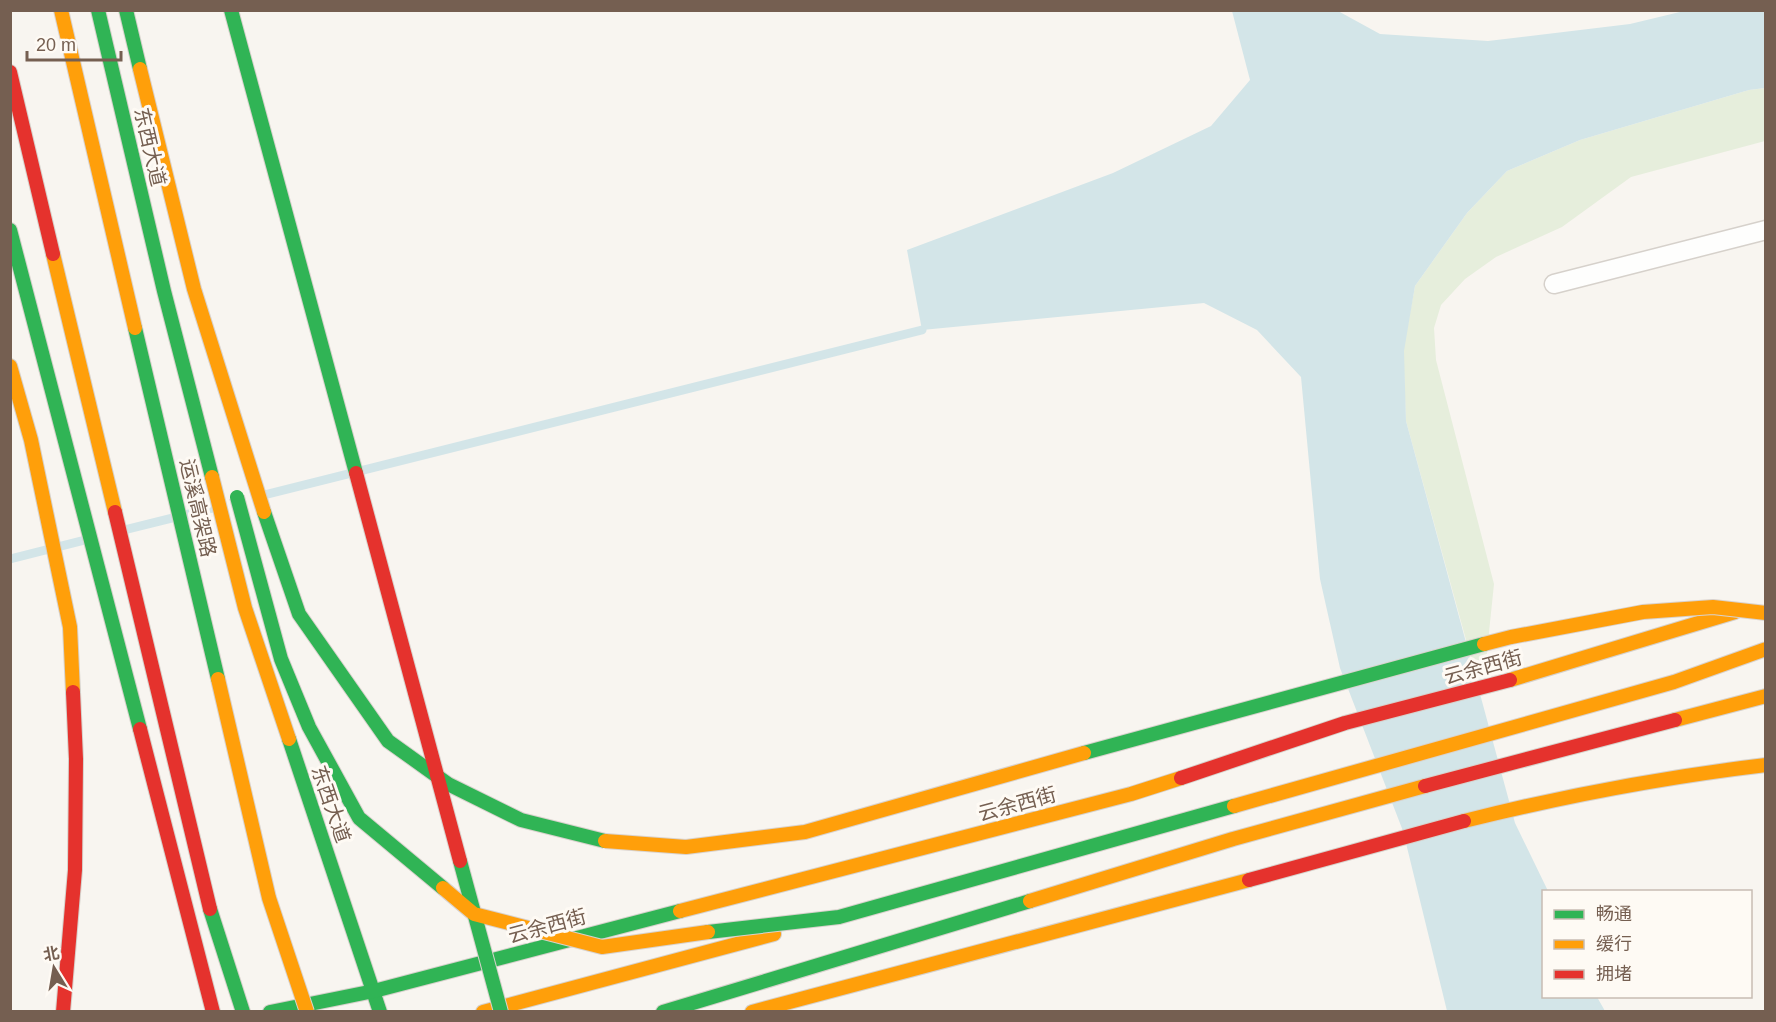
<svg xmlns="http://www.w3.org/2000/svg" width="1776" height="1022" viewBox="0 0 1776 1022" font-family="Helvetica,'Noto Sans SC',sans-serif">
<style>
.green{fill:#e6eedc}
.water{fill:#d3e5e8}
.lines{fill:none;stroke-linecap:round;stroke-linejoin:round}
.stream{stroke:#d3e5e8;stroke-width:9}
.lane-casing{stroke:#d6d1cb;stroke-width:21}
.fast-casing{stroke:#d6d1cb;stroke-width:16}
.slow-casing{stroke:#d6d1cb;stroke-width:16}
.jam-casing{stroke:#d6d1cb;stroke-width:16}
.lane{stroke:#fefefd;stroke-width:18}
.fast{stroke:#30b455;stroke-width:14}
.slow{stroke:#ff9f0a;stroke-width:14}
.jam{stroke:#e5322d;stroke-width:14}
.fast-bridge-casing{stroke:#d9d2cd;stroke-width:16;stroke-linecap:butt}
.slow-bridge-casing{stroke:#d9d2cd;stroke-width:16;stroke-linecap:butt}
.jam-bridge-casing{stroke:#d9d2cd;stroke-width:16;stroke-linecap:butt}
.fast-bridge{stroke:#30b455;stroke-width:14}
.slow-bridge{stroke:#ff9f0a;stroke-width:14}
.jam-bridge{stroke:#e5322d;stroke-width:14}
.labels{text-anchor:middle;stroke-width:6;stroke-linejoin:round;paint-order:stroke}
.street-label{font-size:20px;fill:#755f51;stroke:#fefaf4}
</style>
<rect width="100%" height="100%" fill="#f8f5f0"/>
<!-- green -->
<path class="green" d="M 1765,88 L 1765,141 L 1631,177 L 1562,227 L 1496,257 L 1465,279 L 1441,305 L 1434,328 L 1436,360 L 1494,584 L 1486,661 L 1477,680 L 1406,421 L 1403,351 L 1415,286 L 1467,213 L 1507,171 L 1580,140 L 1749,90 Z"/>
<!-- water -->
<path class="water" d="M 1232,11 L 1338,11 L 1380,34 L 1488,41 L 1630,24 L 1684,11 L 1765,11 L 1765,88 L 1749,90 L 1580,140 L 1507,171 L 1467,213 L 1415,286 L 1404,351 L 1406,421 L 1515,823 L 1548,891 L 1544,892 L 1544,996 L 1597,997 L 1605,1011 L 1447,1011 L 1403,831 L 1340,668 L 1320,579 L 1301,377 L 1257,330 L 1204,303 L 922,330 L 907,250 L 1113,173 L 1211,126 L 1250,80 Z"/>
<g class="lines">
<!-- stream -->
<g class="stream">
<path d="M 264,495 L 922,330"/>
<path d="M 124,530 L 213,508"/>
<path d="M 10,559 L 85,540"/>
</g>
<defs>
<path id="lane" d="M 1554,284 L 1766,230"/>
<g id="fast">
<path d="M 98,10 L 164,291 L 212,477"/>
<path d="M 126,10 L 140,69"/>
<path d="M 10,230 L 140,729"/>
<path d="M 289,739 L 380,1012"/>
<path d="M 210,909 L 243,1012"/>
<path d="M 270,1012 L 374,991 L 680,911"/>
<path d="M 663,1012 L 1030,901"/>
</g>
<g id="slow">
<path d="M 53,254 L 115,512"/>
<path d="M 10,366 L 31,440 L 70,627 L 73,692"/>
<path d="M 212,477 L 245,608 L 289,739"/>
<path d="M 1510,680 L 1735,612"/>
<path d="M 1675,720 L 1766,696"/>
<path d="M 1464,821 C 1564,796 1664,777 1766,765"/>
<path d="M 1030,901 L 1233,839 L 1425,786"/>
<path d="M 680,911 L 1131,794 L 1181,778"/>
<path d="M 483,1012 L 774,934"/>
<path d="M 752,1012 L 1249,880"/>
</g>
<g id="jam">
<path d="M 10,72 L 53,254"/>
<path d="M 115,512 L 210,909"/>
<path d="M 140,729 L 213,1012"/>
<path d="M 1181,778 L 1345,723 L 1510,680"/>
<path d="M 1425,786 L 1675,720"/>
<path d="M 1249,880 L 1464,821"/>
<path d="M 63,1012 L 75,870 L 76,759 L 73,692"/>
</g>
</defs>
<!-- lane casing -->
<use href="#lane" class="lane-casing"/>
<!-- fast casing -->
<use href="#fast" class="fast-casing"/>
<!-- slow casing -->
<use href="#slow" class="slow-casing"/>
<!-- jam casing -->
<use href="#jam" class="jam-casing"/>
<!-- lane -->
<use href="#lane" class="lane"/>
<!-- fast -->
<use href="#fast" class="fast"/>
<!-- slow -->
<use href="#slow" class="slow"/>
<!-- jam -->
<use href="#jam" class="jam"/>
<defs>
<g id="fast-bridge">
<path d="M 231,10 L 356,473"/>
<path d="M 135,328 L 218,679"/>
<path d="M 237,497 L 281,659 L 309,727 L 359,818 L 443,888"/>
<path d="M 264,512 L 299,614 L 388,741 L 448,784 L 521,820 L 605,841"/>
<path d="M 1084,753 L 1484,644"/>
<path d="M 460,861 L 501,1012"/>
<path d="M 708,932 L 839,917 L 1234,806"/>
</g>
<g id="slow-bridge">
<path d="M 61,10 L 135,328"/>
<path d="M 140,69 L 194,289 L 264,512"/>
<path d="M 1484,644 L 1511,637 L 1643,612 L 1713,607 L 1766,613"/>
<path d="M 218,679 L 269,898 L 307,1012"/>
<path d="M 1234,806 L 1674,682 L 1766,649"/>
<path d="M 605,841 L 686,847 L 805,832 L 1084,753"/>
<path d="M 443,888 L 474,914 L 602,947 L 708,932"/>
</g>
<path id="jam-bridge" d="M 356,473 L 460,861"/>
</defs>
<!-- fast-bridge casing -->
<use href="#fast-bridge" class="fast-bridge-casing"/>
<!-- slow-bridge casing -->
<use href="#slow-bridge" class="slow-bridge-casing"/>
<!-- jam-bridge casing -->
<use href="#jam-bridge" class="jam-bridge-casing"/>
<!-- fast-bridge -->
<use href="#fast-bridge" class="fast-bridge"/>
<!-- slow-bridge -->
<use href="#slow-bridge" class="slow-bridge"/>
<!-- jam-bridge -->
<use href="#jam-bridge" class="jam-bridge"/>
</g>
<g class="labels">
<!-- street labels -->
<g class="street-label">
<text transform="translate(150 147) rotate(77)" y="7">东西大道</text>
<text transform="translate(198 508) rotate(77)" y="7">运溪高架路</text>
<text transform="translate(1483 667) rotate(-15)" y="7">云余西街</text>
<text transform="translate(331 804) rotate(71)" y="7">东西大道</text>
<text transform="translate(1017 804) rotate(-15)" y="7">云余西街</text>
<text transform="translate(547 926) rotate(-15)" y="7">云余西街</text>
</g>
</g>
<!-- border -->
<rect width="1776" height="1022" fill="none" stroke="#755f51" stroke-width="24"/>
<!-- legend -->
<rect x="1542" y="890" width="210" height="108" fill="#fefaf4" stroke="#c7bcb3" stroke-width="1.5"/>
<rect x="1554" y="910" width="30" height="9" fill="#30b455" stroke="#c7bcb3" stroke-width="1.5"/>
<text x="1596" y="920" font-size="18" fill="#755f51">畅通</text>
<rect x="1554" y="940" width="30" height="9" fill="#ff9f0a" stroke="#c7bcb3" stroke-width="1.5"/>
<text x="1596" y="950" font-size="18" fill="#755f51">缓行</text>
<rect x="1554" y="970" width="30" height="9" fill="#e5322d" stroke="#c7bcb3" stroke-width="1.5"/>
<text x="1596" y="980" font-size="18" fill="#755f51">拥堵</text>
<!-- north arrow -->
<g transform="translate(54 968) rotate(349)" stroke="#fefaf4" stroke-width="4.5" paint-order="stroke">
<path d="M0-4.5L10 22L0 15L-10 22Z" fill="#755f51"/>
<text y="-9" font-size="16" font-weight="bold" text-anchor="middle" fill="#755f51">北</text>
</g>
<!-- scale -->
<path d="M27 51v9h94v-9" fill="none" stroke="#755f51" stroke-width="3"/>
<text x="36" y="51" font-size="18" fill="#755f51" stroke="#fefaf4" stroke-width="4.5" paint-order="stroke">20 m</text>
</svg>
